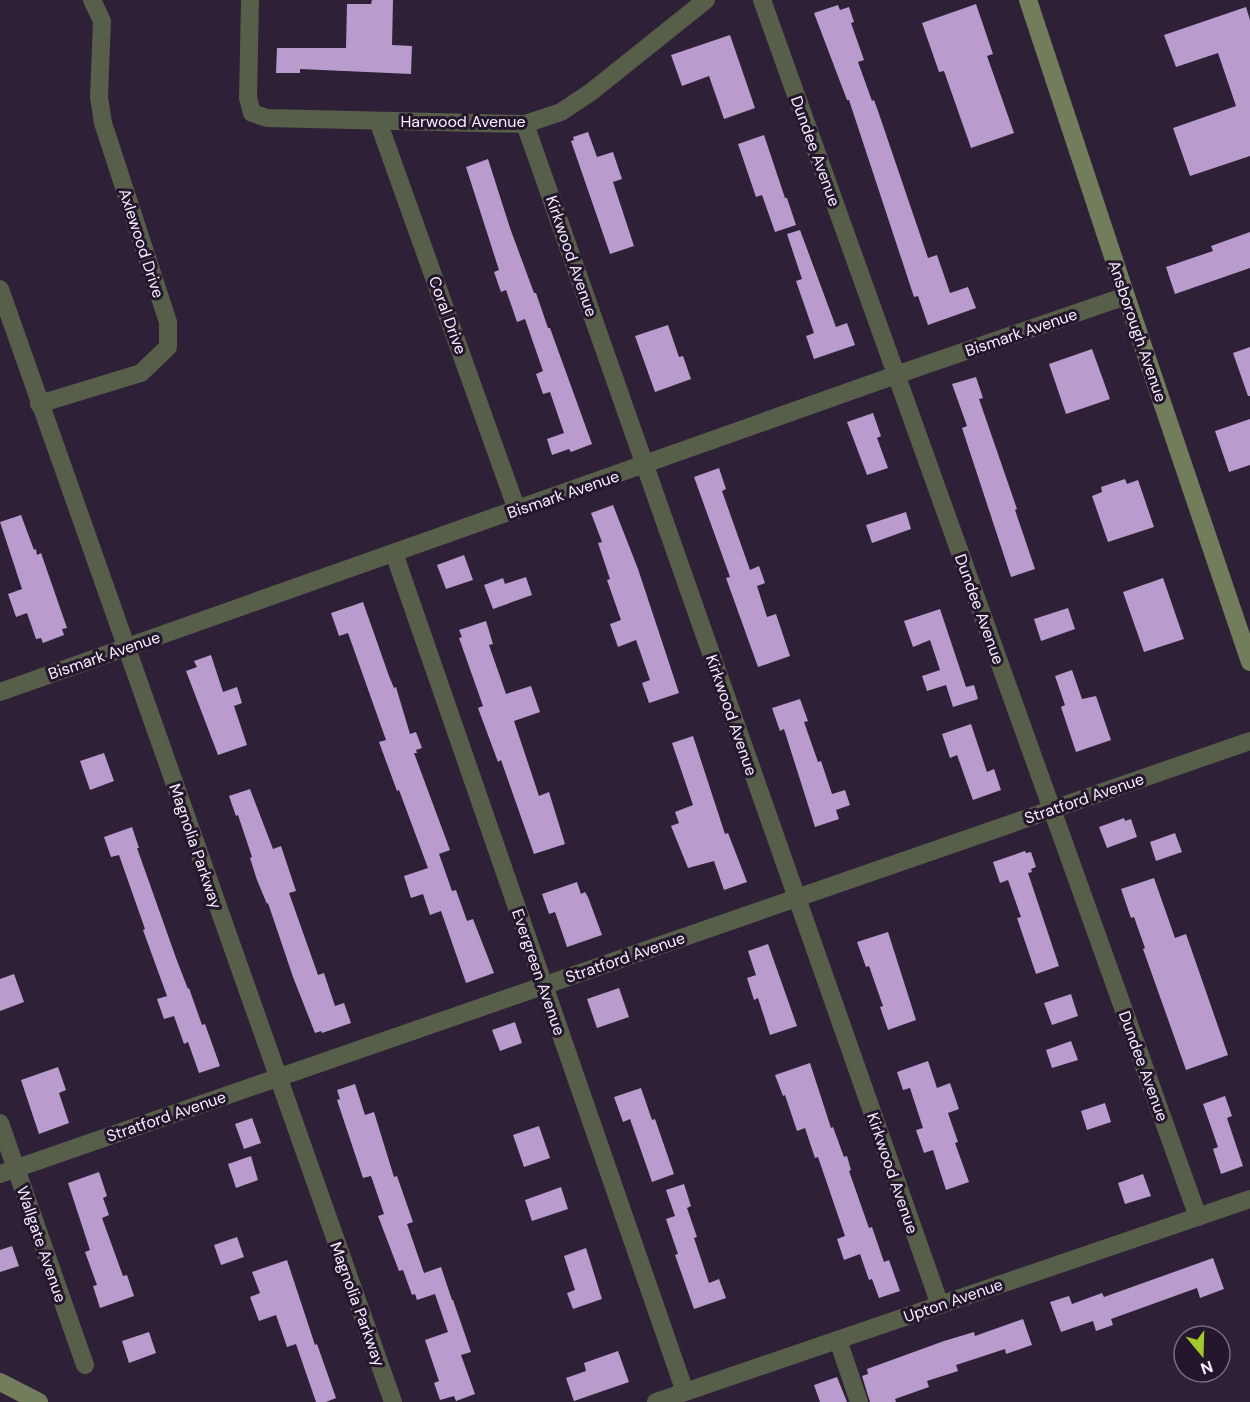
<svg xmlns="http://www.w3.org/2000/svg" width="1250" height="1402" viewBox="0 0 1250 1402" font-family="'DM Sans',sans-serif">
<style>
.building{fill:#b99ccd}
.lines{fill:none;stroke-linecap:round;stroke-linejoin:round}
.street{stroke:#575e49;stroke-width:18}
.secondary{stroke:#717d5b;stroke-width:18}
.labels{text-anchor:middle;stroke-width:6;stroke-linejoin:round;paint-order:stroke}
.street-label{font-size:16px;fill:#f7eefd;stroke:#24172d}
</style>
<rect width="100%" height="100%" fill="#2e2137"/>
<!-- building -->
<g class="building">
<path d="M 372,0 L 393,0 L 392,45 L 412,46 L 411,74 L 300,69 L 300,73 L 276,73 L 277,48 L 346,48 L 347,4 L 371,4 Z"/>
<path d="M 976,4 L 993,54 L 987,56 L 1014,133 L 971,148 L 944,71 L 939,72 L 922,23 Z"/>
<path d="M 838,5 L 840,10 L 849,7 L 854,22 L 851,23 L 864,60 L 858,62 L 872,101 L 874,100 L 878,111 L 928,258 L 937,255 L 950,293 L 968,287 L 976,308 L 928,325 L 918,296 L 914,297 L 849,100 L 847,100 L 814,13 Z"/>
<path d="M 1246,7 L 1250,20 L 1250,156 L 1190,176 L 1173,128 L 1236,106 L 1218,53 L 1176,67 L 1164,35 Z"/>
<path d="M 730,35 L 755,108 L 724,119 L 709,76 L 682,86 L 671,55 Z"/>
<path d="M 588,132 L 597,157 L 613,152 L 622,179 L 613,182 L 634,246 L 610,254 L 571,141 L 574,140 L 573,137 Z"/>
<path d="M 764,135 L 785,198 L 787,198 L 796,225 L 775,232 L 762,195 L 756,197 L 738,144 Z"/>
<path d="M 488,159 L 510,228 L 534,293 L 536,293 L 548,328 L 550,328 L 592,444 L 571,452 L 569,449 L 552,455 L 547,439 L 564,433 L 550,392 L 543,394 L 536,374 L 543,371 L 525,319 L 517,322 L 506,290 L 501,292 L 494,272 L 499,270 L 466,167 Z"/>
<path d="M 800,230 L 836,327 L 847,323 L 855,345 L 814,359 L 806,336 L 814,333 L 796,281 L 802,279 L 787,234 Z"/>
<path d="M 1250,232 L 1250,268 L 1175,294 L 1166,267 L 1213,251 L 1211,246 Z"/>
<path d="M 668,325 L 679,357 L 683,356 L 691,379 L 655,392 L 635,336 Z"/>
<path d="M 1250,347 L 1250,396 L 1248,396 L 1233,353 Z"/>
<path d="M 1092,349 L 1110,399 L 1066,414 L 1049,364 Z"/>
<path d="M 976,377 L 983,398 L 979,399 L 1017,509 L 1015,510 L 1035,569 L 1011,577 L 962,428 L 967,426 L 952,384 Z"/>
<path d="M 873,413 L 881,436 L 877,438 L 888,468 L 867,475 L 847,422 Z"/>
<path d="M 1250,419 L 1250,465 L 1229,472 L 1215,431 Z"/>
<path d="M 719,468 L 726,489 L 722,491 L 750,570 L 759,566 L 765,583 L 757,586 L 767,617 L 776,614 L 790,656 L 758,667 L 726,578 L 730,577 L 694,477 Z"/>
<path d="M 1125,479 L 1127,484 L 1138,480 L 1154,527 L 1108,542 L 1092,496 L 1102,492 L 1101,487 Z"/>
<path d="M 613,505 L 638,569 L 679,693 L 649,703 L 642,683 L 650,680 L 636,640 L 618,647 L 610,624 L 621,620 L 607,580 L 610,579 L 598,543 L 602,542 L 591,513 Z"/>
<path d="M 906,512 L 911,529 L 872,543 L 866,525 Z"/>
<path d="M 21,515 L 34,550 L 36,549 L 37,555 L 41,553 L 67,628 L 62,629 L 64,635 L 43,643 L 41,638 L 36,639 L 27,613 L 16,617 L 8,594 L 22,589 L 0,522 Z"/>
<path d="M 464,555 L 473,580 L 446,589 L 437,565 Z"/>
<path d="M 526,577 L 532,595 L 493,609 L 484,585 L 503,578 L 505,584 Z"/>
<path d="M 1163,578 L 1184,639 L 1144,652 L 1123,592 Z"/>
<path d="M 363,602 L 389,676 L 394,688 L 396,687 L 410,734 L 416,732 L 422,748 L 416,750 L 417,753 L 414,753 L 450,850 L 439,854 L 452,891 L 456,890 L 467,921 L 473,919 L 494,973 L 466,983 L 441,911 L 430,915 L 423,894 L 411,898 L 404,876 L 428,868 L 399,790 L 397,791 L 379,742 L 386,740 L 348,633 L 339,636 L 331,613 Z"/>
<path d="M 1068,608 L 1075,629 L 1041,641 L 1034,619 Z"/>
<path d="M 940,609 L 966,687 L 974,685 L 978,699 L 953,707 L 946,685 L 927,691 L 922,676 L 940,670 L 930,640 L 913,647 L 904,621 Z"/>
<path d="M 486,621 L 493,644 L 489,645 L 506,694 L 531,686 L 540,712 L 514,721 L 539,796 L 549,792 L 565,844 L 534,854 L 501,760 L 498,762 L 478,708 L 483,706 L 459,638 L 462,637 L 459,630 Z"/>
<path d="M 211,655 L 223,692 L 237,687 L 242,703 L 234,706 L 247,745 L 218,755 L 186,671 L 197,667 L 194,661 Z"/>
<path d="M 1072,670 L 1082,699 L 1096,696 L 1111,740 L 1076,752 L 1061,707 L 1065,705 L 1055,676 Z"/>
<path d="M 800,699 L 808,721 L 804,722 L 818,762 L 821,761 L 832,794 L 845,790 L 850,805 L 836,810 L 839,819 L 815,827 L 784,729 L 780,731 L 772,708 Z"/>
<path d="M 971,724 L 987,772 L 994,769 L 1001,790 L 973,800 L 957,755 L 950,758 L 942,734 Z"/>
<path d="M 693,736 L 725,834 L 728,833 L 747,882 L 724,890 L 714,861 L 688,868 L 671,826 L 679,823 L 675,812 L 693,805 L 672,743 Z"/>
<path d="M 104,753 L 114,781 L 90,790 L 80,761 Z"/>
<path d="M 250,789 L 273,849 L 281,846 L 296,891 L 289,893 L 318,975 L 324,973 L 335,1006 L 344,1003 L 351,1023 L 322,1033 L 321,1031 L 315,1033 L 293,977 L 268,903 L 267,904 L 257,880 L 250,858 L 252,857 L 238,815 L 236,816 L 229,796 Z"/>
<path d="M 1124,818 L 1125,821 L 1131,819 L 1137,837 L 1107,848 L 1099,827 Z"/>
<path d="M 132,827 L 139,848 L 137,848 L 176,958 L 188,989 L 189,988 L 202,1025 L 205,1024 L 220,1066 L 199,1073 L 188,1042 L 184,1044 L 174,1016 L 164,1019 L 157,999 L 167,996 L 143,930 L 145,929 L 119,855 L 111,857 L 104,837 Z"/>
<path d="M 1175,833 L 1182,852 L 1156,861 L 1150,842 Z"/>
<path d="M 1025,851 L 1026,853 L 1031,852 L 1036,867 L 1031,869 L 1032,872 L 1028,873 L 1059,966 L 1036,974 L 1017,918 L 1021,917 L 1008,880 L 1000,883 L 993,862 Z"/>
<path d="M 1154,878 L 1175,938 L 1186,934 L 1228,1055 L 1186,1070 L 1143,949 L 1145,948 L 1134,917 L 1131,918 L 1121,889 Z"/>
<path d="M 577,882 L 581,894 L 585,892 L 588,897 L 602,935 L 567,947 L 555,912 L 549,914 L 542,894 Z"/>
<path d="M 888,932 L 916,1020 L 888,1030 L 880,1007 L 883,1006 L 869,966 L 866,967 L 857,942 Z"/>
<path d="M 768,944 L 797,1026 L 770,1035 L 758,998 L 754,1000 L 747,978 L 756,975 L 748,951 Z"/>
<path d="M 14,974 L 24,1002 L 0,1011 L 0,979 Z"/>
<path d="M 619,988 L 629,1017 L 597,1028 L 587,999 Z"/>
<path d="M 1071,994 L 1078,1016 L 1052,1025 L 1044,1003 Z"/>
<path d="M 515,1022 L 522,1043 L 500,1051 L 492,1030 Z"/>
<path d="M 1071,1041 L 1078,1060 L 1052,1068 L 1046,1050 Z"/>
<path d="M 928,1061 L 937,1088 L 950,1083 L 959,1109 L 948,1113 L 958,1142 L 955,1143 L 969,1182 L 946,1190 L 933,1150 L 924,1153 L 916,1130 L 923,1128 L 910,1088 L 903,1090 L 897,1072 Z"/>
<path d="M 810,1063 L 831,1128 L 833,1127 L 844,1157 L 847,1156 L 851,1170 L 849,1171 L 869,1228 L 872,1227 L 884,1262 L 889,1260 L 900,1291 L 879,1298 L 872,1279 L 869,1280 L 860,1254 L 844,1260 L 837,1239 L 845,1236 L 818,1157 L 815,1158 L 805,1128 L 797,1131 L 785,1095 L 783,1096 L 775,1075 Z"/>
<path d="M 58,1067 L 66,1090 L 59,1093 L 69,1123 L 39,1134 L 21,1080 Z"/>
<path d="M 355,1084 L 365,1115 L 374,1112 L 394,1177 L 397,1176 L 413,1222 L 407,1224 L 424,1273 L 441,1267 L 452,1300 L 453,1300 L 471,1352 L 461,1355 L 475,1394 L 456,1401 L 454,1396 L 440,1400 L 434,1383 L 439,1381 L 425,1340 L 448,1332 L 435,1294 L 417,1300 L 415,1294 L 412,1295 L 403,1270 L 399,1271 L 378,1216 L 384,1214 L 371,1176 L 363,1178 L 337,1100 L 340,1099 L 337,1090 Z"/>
<path d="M 641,1088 L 652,1120 L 655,1119 L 674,1174 L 652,1182 L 630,1119 L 623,1122 L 614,1097 Z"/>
<path d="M 1225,1096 L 1232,1116 L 1227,1118 L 1243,1166 L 1221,1174 L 1213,1149 L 1218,1147 L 1203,1104 Z"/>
<path d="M 1105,1103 L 1111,1122 L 1087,1130 L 1081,1111 Z"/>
<path d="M 252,1118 L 261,1143 L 244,1149 L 235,1124 Z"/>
<path d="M 539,1126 L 550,1158 L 524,1167 L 513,1135 Z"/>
<path d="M 251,1156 L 258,1180 L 236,1188 L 228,1164 Z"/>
<path d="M 99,1172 L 107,1196 L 103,1198 L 109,1215 L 102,1218 L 123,1276 L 127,1275 L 134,1296 L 100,1308 L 93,1286 L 97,1285 L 85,1252 L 90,1250 L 68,1183 Z"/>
<path d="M 1143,1174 L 1151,1196 L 1125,1204 L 1118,1183 Z"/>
<path d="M 684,1184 L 691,1206 L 687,1208 L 697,1237 L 694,1238 L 709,1283 L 719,1279 L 726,1298 L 694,1309 L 675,1255 L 678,1254 L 666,1219 L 675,1216 L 666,1190 Z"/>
<path d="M 561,1187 L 568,1209 L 532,1221 L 525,1200 Z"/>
<path d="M 237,1237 L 244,1257 L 221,1265 L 214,1245 Z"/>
<path d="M 12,1246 L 19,1266 L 0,1272 L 0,1250 Z"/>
<path d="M 586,1248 L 602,1299 L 573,1309 L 567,1293 L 575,1290 L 564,1256 Z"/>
<path d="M 1213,1258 L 1224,1289 L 1200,1298 L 1197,1288 L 1111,1319 L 1113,1325 L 1096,1331 L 1093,1321 L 1061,1332 L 1050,1302 L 1069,1296 L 1072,1304 L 1102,1293 L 1104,1297 Z"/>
<path d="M 287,1260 L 315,1345 L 317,1344 L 336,1398 L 326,1402 L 316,1402 L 296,1344 L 287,1347 L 276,1315 L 259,1321 L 250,1297 L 260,1293 L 252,1272 Z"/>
<path d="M 1023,1319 L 1032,1345 L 1006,1354 L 1005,1349 L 956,1365 L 958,1371 L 927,1381 L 929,1387 L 895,1399 L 896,1402 L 870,1402 L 862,1376 L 868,1374 L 867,1369 L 944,1341 L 974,1332 L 975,1336 Z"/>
<path d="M 149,1332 L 156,1353 L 129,1363 L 122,1341 Z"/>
<path d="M 618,1351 L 629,1382 L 574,1401 L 566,1378 L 586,1371 L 584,1363 Z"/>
<path d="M 837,1377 L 847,1402 L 820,1402 L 814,1385 Z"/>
</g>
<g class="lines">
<!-- street -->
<g class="street">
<path d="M 250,0 L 248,98 L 252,113 L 267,118 L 525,124 L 561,112 L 591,92 L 706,0"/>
<path d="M 762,0 L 1198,1217"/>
<path d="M 378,121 L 517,510"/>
<path d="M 525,124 L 940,1305"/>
<path d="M 0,289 L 393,1402"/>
<path d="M 39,404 L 141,373 L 168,347 L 168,322 L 103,123 L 99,97 L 102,21 L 92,0"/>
<path d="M 394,553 L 685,1392"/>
<path d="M 0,692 L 896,375 L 1126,296"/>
<path d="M 0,1123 L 85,1365"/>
<path d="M 0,1174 L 1250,741"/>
<path d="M 838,1340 L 859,1402"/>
<path d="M 656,1402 L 1250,1199"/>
</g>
<!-- secondary -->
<g class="secondary">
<path d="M 1028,0 L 1126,296 L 1250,662"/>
<path d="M 0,1382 L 39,1402"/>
</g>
</g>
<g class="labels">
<!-- street labels -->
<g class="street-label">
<text x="463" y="127">Harwood Avenue</text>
<text transform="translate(816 151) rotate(70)" y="6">Dundee Avenue</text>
<text transform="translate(142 243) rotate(72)" y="6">Axlewood Drive</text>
<text transform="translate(572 256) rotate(71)" y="6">Kirkwood Avenue</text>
<text transform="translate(448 315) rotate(70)" y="6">Coral Drive</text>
<text transform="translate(1138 331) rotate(71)" y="6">Ansborough Avenue</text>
<text transform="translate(1021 332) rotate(-19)" y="6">Bismark Avenue</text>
<text transform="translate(563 494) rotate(-19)" y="6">Bismark Avenue</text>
<text transform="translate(980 609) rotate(70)" y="6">Dundee Avenue</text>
<text transform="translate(104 655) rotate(-19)" y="6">Bismark Avenue</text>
<text transform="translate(732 715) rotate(71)" y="6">Kirkwood Avenue</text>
<text transform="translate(1084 798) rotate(-19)" y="6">Stratford Avenue</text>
<text transform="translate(196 846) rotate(71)" y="6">Magnolia Parkway</text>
<text transform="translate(625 957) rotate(-19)" y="6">Stratford Avenue</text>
<text transform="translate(539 972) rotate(71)" y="6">Evergreen Avenue</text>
<text transform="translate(1144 1066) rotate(70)" y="6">Dundee Avenue</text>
<text transform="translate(166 1116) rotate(-19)" y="6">Stratford Avenue</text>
<text transform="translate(893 1173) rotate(71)" y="6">Kirkwood Avenue</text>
<text transform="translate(42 1244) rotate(71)" y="6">Wallgate Avenue</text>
<text transform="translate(953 1300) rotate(-19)" y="6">Upton Avenue</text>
<text transform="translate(358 1304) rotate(70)" y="6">Magnolia Parkway</text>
</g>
</g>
<!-- north arrow -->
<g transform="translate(1202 1354) rotate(161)"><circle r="28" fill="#24172d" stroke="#786d80" stroke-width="1.5"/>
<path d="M0-4.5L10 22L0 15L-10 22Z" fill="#a1c92a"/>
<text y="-9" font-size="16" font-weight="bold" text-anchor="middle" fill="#f7eefd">N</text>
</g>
</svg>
